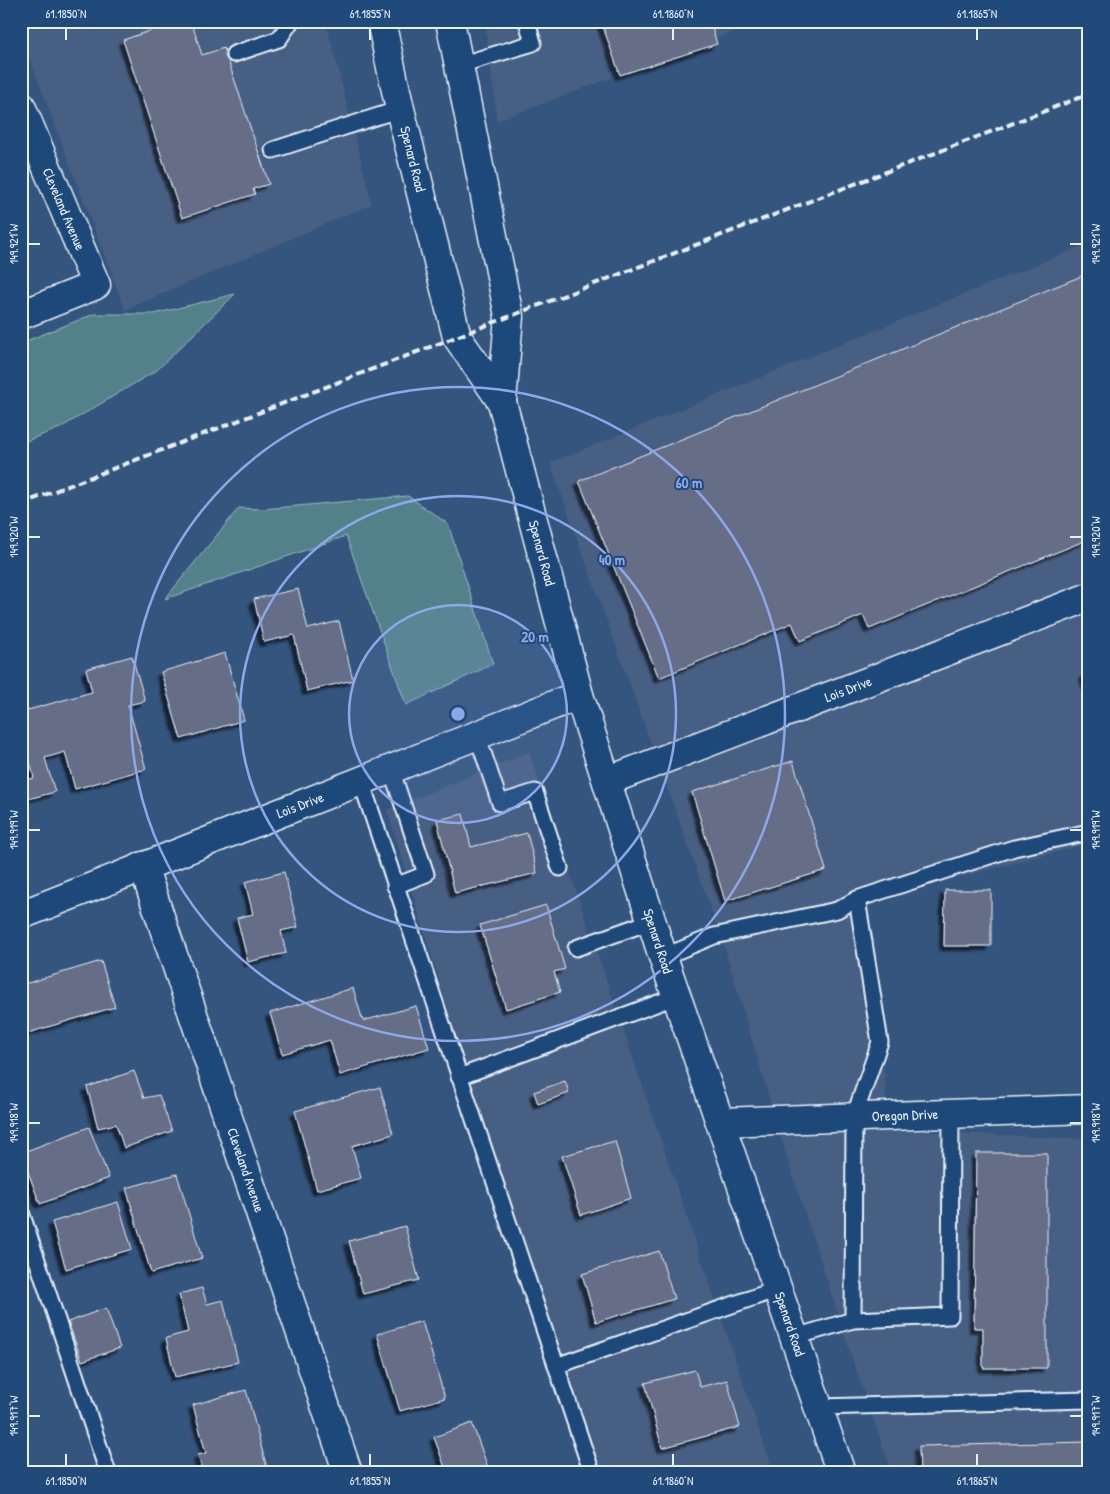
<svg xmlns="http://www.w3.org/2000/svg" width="1110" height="1494" viewBox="0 0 1110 1494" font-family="'Patrick Hand',sans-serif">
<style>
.built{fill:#465f83}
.green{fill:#53818a;stroke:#9eb9c1}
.building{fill:#666e87;stroke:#e8f1f8;filter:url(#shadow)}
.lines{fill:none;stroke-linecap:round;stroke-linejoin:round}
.lane-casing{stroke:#e8f1f8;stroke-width:19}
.street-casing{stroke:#e8f1f8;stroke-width:31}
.secondary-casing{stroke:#e8f1f8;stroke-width:31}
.lane{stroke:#1f4a7a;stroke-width:15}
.street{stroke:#1f4a7a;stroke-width:28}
.secondary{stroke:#1f4a7a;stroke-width:28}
.rail{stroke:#e8f1f8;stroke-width:4;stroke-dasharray:8 4;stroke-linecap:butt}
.ticks{fill:none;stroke:#e8f1f8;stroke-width:2}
.ring{fill:none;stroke:#8da8ea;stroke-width:2.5}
.labels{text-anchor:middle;stroke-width:4;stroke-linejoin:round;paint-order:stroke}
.street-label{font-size:14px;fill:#e8f1f8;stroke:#1f4a7a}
.centre{fill:#8da8ea;stroke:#1f4a7a;stroke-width:2.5}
.ring-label{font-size:15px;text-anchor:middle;font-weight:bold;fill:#8da8ea;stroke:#1f4a7a;stroke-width:4;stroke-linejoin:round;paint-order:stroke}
.neatline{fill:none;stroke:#e8f1f8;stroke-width:2}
.ticks-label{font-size:12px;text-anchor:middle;fill:#e8f1f8}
</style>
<defs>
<filter id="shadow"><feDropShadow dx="-4.5" dy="4.5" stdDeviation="1" flood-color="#0009"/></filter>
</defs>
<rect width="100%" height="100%" fill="#34557e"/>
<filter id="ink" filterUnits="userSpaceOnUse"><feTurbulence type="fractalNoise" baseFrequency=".02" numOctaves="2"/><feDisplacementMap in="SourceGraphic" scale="10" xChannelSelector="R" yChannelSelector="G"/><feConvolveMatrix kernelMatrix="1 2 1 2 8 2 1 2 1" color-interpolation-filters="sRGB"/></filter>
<g filter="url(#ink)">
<!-- built -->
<g class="built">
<path d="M 21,21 L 326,21 L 372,204 L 125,310 L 21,36 Z"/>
<path d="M 485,21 L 763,21 L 497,121 Z"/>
<path d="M 1089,243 L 1089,843 L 859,904 L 885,1081 L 887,1130 L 1089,1139 L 1089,1473 L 892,1473 L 852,1358 L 788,1161 L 725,949 L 550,463 Z"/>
<path d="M 529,752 L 774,1473 L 597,1473 L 506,1198 L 387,810 Z"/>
</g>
<!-- green -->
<g class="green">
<path d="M 235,294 L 157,370 L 60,428 L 21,443 L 21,343 L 94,314 L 154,314 Z"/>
<path d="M 408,496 L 448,524 L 493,664 L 406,705 L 346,536 L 165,599 L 239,508 L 263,509 Z"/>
</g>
<!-- building -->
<g class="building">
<path d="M 179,21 L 191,21 L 202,55 L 224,48 L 269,184 L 253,189 L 255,194 L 182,218 L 123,40 Z"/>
<path d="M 601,21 L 710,21 L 717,44 L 620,75 Z"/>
<path d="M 1089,273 L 1089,539 L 869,629 L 863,615 L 800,641 L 792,623 L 659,678 L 579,481 Z"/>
<path d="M 298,589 L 308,629 L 339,621 L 353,680 L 307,691 L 294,635 L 264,642 L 254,599 Z"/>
<path d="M 225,653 L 244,720 L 181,739 L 161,672 Z"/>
<path d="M 132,656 L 145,701 L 128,705 L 146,769 L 75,789 L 65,752 L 45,758 L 55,792 L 28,799 L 23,781 L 34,778 L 26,746 L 21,747 L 21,712 L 92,692 L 86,669 Z"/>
<path d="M 1089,670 L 1089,690 L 1084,675 Z"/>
<path d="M 793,761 L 826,870 L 725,901 L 692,792 Z"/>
<path d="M 463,814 L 471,847 L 527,833 L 537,873 L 455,893 L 437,820 Z"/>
<path d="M 284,872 L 298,927 L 281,931 L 286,953 L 248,962 L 237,918 L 253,914 L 245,882 Z"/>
<path d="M 945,890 L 991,890 L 991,946 L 944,946 Z"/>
<path d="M 546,905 L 565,969 L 554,972 L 560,992 L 506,1009 L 480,925 Z"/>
<path d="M 101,961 L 115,1007 L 21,1035 L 21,985 Z"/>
<path d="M 353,988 L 363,1021 L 416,1006 L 429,1048 L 340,1075 L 330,1040 L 282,1054 L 270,1013 Z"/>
<path d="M 134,1071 L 144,1098 L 159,1095 L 172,1131 L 124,1148 L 116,1124 L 98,1128 L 87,1087 Z"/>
<path d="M 565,1081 L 569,1093 L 538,1104 L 534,1092 Z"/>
<path d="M 380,1087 L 393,1134 L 352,1146 L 361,1178 L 317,1190 L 295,1111 Z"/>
<path d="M 89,1127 L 109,1178 L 40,1204 L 21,1153 Z"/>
<path d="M 615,1141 L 631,1198 L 581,1215 L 562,1156 Z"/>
<path d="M 976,1153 L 1047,1153 L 1047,1368 L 983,1368 L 983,1328 L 974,1328 Z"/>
<path d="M 177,1174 L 202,1258 L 151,1273 L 126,1188 Z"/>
<path d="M 118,1202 L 132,1249 L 66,1269 L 52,1222 Z"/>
<path d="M 405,1226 L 419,1280 L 363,1294 L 349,1241 Z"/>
<path d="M 659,1251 L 674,1299 L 596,1322 L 582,1274 Z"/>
<path d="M 202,1288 L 207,1304 L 223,1300 L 238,1362 L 175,1377 L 166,1338 L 188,1332 L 179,1294 Z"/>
<path d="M 106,1308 L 120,1348 L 82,1361 L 68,1322 Z"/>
<path d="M 422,1321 L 445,1398 L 400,1411 L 377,1334 Z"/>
<path d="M 695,1370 L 700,1387 L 727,1380 L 740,1427 L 662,1448 L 645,1383 Z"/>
<path d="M 246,1390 L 268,1472 L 203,1473 L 198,1455 L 206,1453 L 193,1405 Z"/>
<path d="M 472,1423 L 490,1473 L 447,1473 L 434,1437 Z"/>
<path d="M 1088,1442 L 1089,1473 L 920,1473 L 919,1446 Z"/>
<path d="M 187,1468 L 188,1473 L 169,1473 Z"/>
</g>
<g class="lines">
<defs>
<g id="lane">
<path d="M 234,54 L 279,39 L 291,21"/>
<path d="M 459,65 L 533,43 L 527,21"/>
<path d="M 273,150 L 400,109"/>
<path d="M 477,735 L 500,803 L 535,792 L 560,868"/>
<path d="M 391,769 L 426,874 L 395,886"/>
<path d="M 361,781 L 592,1473"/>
<path d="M 857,899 L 1014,848 L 1089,832"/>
<path d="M 576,948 L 652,921"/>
<path d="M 663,957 L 714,936 L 837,910 L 857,899 L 880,1042 L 854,1117 L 853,1320"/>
<path d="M 459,1077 L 677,996"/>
<path d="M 21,1212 L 108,1473"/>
<path d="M 795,1337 L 853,1320 L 950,1316 L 951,1114"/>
<path d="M 556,1366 L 778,1289"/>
<path d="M 818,1407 L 1089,1400"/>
</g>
<g id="street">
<path d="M 21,106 L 96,285 L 21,315"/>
<path d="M 607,781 L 1089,597"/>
<path d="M 143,866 L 348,1473"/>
<path d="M 21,915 L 579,695"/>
<path d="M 721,1122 L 1089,1109"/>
</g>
<g id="secondary">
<path d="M 381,21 L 400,109 L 457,337 L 502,402"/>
<path d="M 450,21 L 509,316 L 502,402 L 579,695 L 663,957 L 841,1473"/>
</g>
</defs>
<!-- lane casing -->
<use href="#lane" class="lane-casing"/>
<!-- street casing -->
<use href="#street" class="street-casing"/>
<!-- secondary casing -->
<use href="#secondary" class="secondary-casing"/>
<!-- lane -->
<use href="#lane" class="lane"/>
<!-- street -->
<use href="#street" class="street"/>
<!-- secondary -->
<use href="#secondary" class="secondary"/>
<!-- rail -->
<path class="rail" d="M 21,504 L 1089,94"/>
</g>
</g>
<!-- ticks -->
<path class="ticks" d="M 66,28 L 66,40M 370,28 L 370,40M 673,28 L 673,40M 977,28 L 977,40M 28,244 L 40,244M 1070,244 L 1082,244M 28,537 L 40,537M 1070,537 L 1082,537M 28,830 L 40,830M 1070,830 L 1082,830M 28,1123 L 40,1123M 1070,1123 L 1082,1123M 28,1416 L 40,1416M 1070,1416 L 1082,1416M 66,1454 L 66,1466M 370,1454 L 370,1466M 673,1454 L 673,1466M 977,1454 L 977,1466"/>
<!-- distance rings -->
<circle cx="458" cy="714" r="109" fill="#8da8ea" fill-opacity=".12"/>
<g class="ring">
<circle cx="458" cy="714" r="109"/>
<circle cx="458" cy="714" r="218"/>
<circle cx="458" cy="714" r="327"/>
</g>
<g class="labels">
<!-- street labels -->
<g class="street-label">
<text transform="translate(413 159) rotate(76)" y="5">Spenard Road</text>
<text transform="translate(64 209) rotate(67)" y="5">Cleveland Avenue</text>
<text transform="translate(542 553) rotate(75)" y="5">Spenard Road</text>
<text transform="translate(848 689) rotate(-21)" y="5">Lois Drive</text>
<text transform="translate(300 805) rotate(-21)" y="5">Lois Drive</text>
<text transform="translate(658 941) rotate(72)" y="5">Spenard Road</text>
<text transform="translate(905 1115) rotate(-2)" y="5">Oregon Drive</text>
<text transform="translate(246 1170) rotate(71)" y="5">Cleveland Avenue</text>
<text transform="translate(790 1324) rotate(71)" y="5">Spenard Road</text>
</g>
</g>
<circle cx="458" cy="714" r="8" class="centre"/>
<g class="ring-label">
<text x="689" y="488">60 m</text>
<text x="612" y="565">40 m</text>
<text x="535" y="642">20 m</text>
</g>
<!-- margin -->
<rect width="1110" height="1494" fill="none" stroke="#1f4a7a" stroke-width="55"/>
<rect x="28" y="28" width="1054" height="1438" class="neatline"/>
<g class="ticks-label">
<text x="66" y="18">61.1850°N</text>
<text x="370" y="18">61.1855°N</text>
<text x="673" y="18">61.1860°N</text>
<text x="977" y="18">61.1865°N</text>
<text transform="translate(1096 244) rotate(-90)" y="4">149.921°W</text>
<text transform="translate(14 244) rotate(-90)" y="4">149.921°W</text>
<text transform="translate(1096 537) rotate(-90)" y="4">149.920°W</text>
<text transform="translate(14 537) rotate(-90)" y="4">149.920°W</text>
<text transform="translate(1096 830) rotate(-90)" y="4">149.919°W</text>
<text transform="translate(14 830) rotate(-90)" y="4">149.919°W</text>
<text transform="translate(1096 1123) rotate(-90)" y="4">149.918°W</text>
<text transform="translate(14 1123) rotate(-90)" y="4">149.918°W</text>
<text transform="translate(1096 1416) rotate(-90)" y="4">149.917°W</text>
<text transform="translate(14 1416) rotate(-90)" y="4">149.917°W</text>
<text x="66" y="1485">61.1850°N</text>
<text x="370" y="1485">61.1855°N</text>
<text x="673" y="1485">61.1860°N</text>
<text x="977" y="1485">61.1865°N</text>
</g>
</svg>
